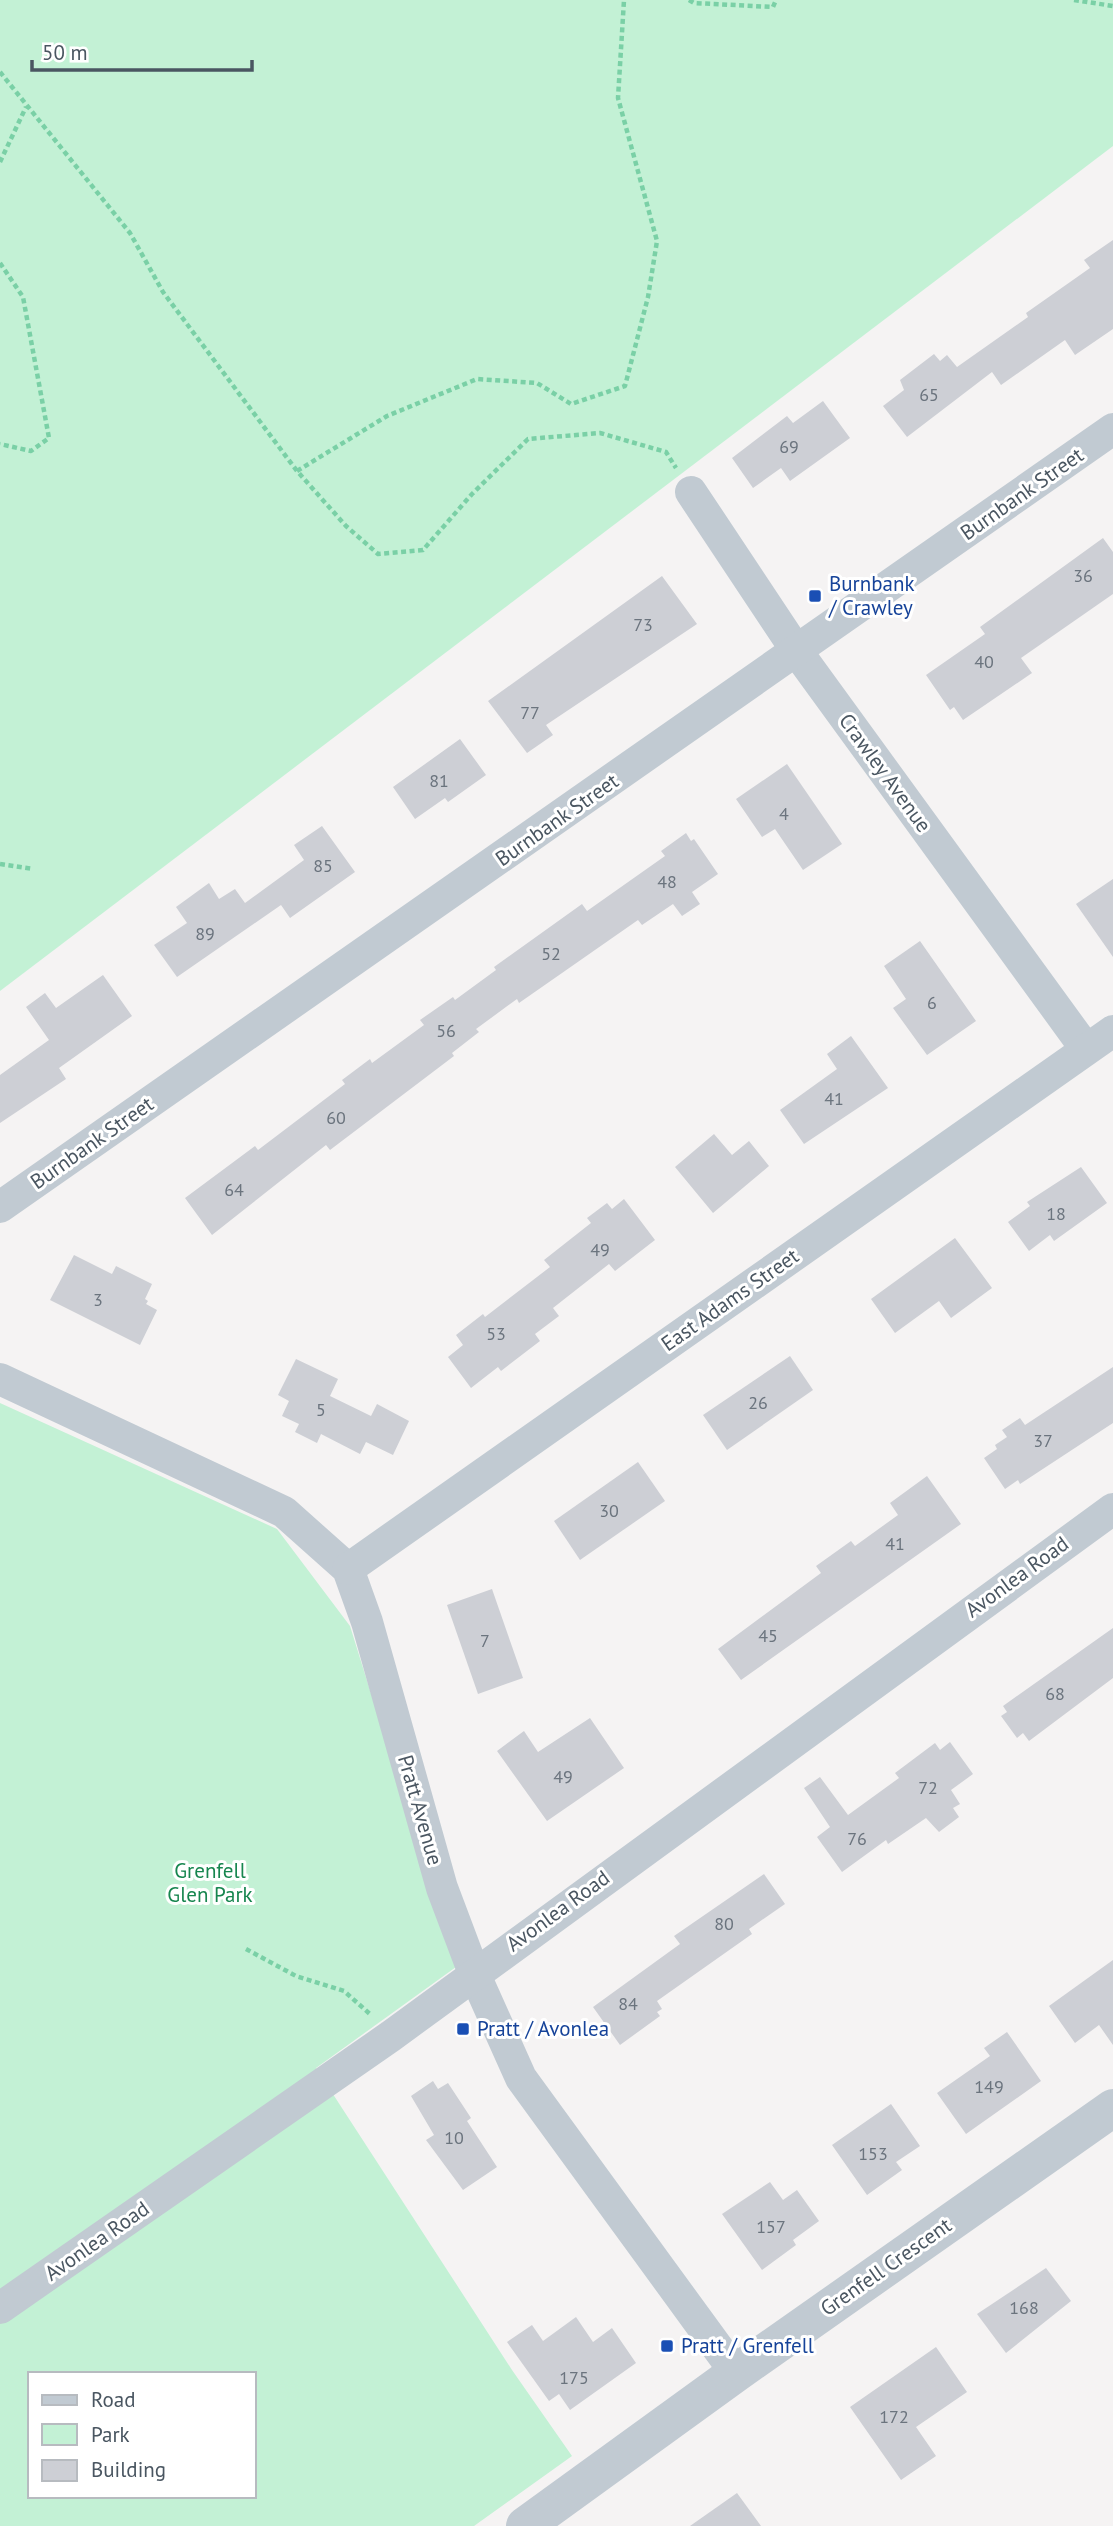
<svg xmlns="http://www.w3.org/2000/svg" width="1113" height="2526" viewBox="0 0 1113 2526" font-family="'PT Sans',sans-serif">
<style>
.green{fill:#c3f1d5;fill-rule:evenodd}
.building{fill:#cdcfd5}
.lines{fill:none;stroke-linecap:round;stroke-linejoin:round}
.path{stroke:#7ad0a6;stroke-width:4.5;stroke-dasharray:5 3.5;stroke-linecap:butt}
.minor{stroke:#c1cad2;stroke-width:32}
.tertiary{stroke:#c1cad2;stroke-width:38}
.transit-dot{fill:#1a4fb4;stroke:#fff;stroke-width:2.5}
.labels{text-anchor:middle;stroke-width:6;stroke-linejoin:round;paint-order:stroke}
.number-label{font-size:18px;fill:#6b747e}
.street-label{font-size:21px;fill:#4a5661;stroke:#fff}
.transit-label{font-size:21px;fill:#164399;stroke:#fff;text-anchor:start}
.park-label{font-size:21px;fill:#17864f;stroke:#fff}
</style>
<rect width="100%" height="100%" fill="#f5f3f3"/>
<!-- green -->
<g class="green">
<path d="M 0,0 L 1113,0 L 1113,146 L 0,991 Z"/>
<path d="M 0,1403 L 277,1529 L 350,1626 L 456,1967 L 316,2068 L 512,2370 L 572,2456 L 474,2526 L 0,2526 ZM 30,2374 L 254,2374 L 254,2496 L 30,2496 Z"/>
</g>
<!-- building -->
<g class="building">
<path d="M 1113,240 L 1113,329 L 1075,355 L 1065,340 L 1001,385 L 992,372 L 907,437 L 883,406 L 904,390 L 900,380 L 934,354 L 940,361 L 947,355 L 957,367 L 1028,317 L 1026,313 L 1090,268 L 1084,260 Z"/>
<path d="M 823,401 L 850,438 L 790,481 L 781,468 L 753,488 L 732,458 L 787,416 L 793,423 Z"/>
<path d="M 1103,538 L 1113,552 L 1113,594 L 1021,658 L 1032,673 L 963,720 L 954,707 L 950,710 L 926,675 L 985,634 L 980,627 Z"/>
<path d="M 662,576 L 697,624 L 546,725 L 553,735 L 527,753 L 488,701 Z"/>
<path d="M 460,739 L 486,775 L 448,802 L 445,798 L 415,819 L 393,787 Z"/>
<path d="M 787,764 L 842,844 L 803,870 L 775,829 L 762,837 L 736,799 Z"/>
<path d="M 322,826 L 355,872 L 290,918 L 281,905 L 177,977 L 154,945 L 187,923 L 176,907 L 209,883 L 219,899 L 235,889 L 245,903 L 304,860 L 294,845 Z"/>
<path d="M 686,833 L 691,841 L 694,839 L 718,874 L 692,892 L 700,904 L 682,916 L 673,904 L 642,925 L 638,920 L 519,1003 L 517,999 L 476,1029 L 479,1032 L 452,1053 L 454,1056 L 330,1150 L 326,1145 L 212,1235 L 185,1198 L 255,1146 L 258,1150 L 345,1084 L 342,1080 L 370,1059 L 372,1063 L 424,1025 L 420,1020 L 453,997 L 455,1000 L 496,970 L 494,967 L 582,904 L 587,911 L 665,856 L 661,851 Z"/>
<path d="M 1113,879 L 1113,957 L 1076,904 Z"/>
<path d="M 920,941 L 976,1021 L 927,1055 L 893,1008 L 906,999 L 884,966 Z"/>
<path d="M 103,975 L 132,1016 L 59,1068 L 66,1079 L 0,1123 L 0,1075 L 49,1040 L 26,1007 L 45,993 L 56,1008 Z"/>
<path d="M 851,1036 L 888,1088 L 804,1144 L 780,1110 L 837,1069 L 827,1054 Z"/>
<path d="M 714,1134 L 732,1155 L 749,1141 L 769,1166 L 713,1213 L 675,1167 Z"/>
<path d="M 1081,1167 L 1107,1203 L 1054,1241 L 1050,1235 L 1029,1251 L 1008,1222 L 1030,1206 L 1027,1202 Z"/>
<path d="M 624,1199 L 655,1240 L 615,1271 L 609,1264 L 553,1308 L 559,1316 L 535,1334 L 540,1341 L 501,1371 L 498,1367 L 471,1388 L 448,1357 L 463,1345 L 456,1335 L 483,1314 L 485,1317 L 550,1267 L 544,1260 L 591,1223 L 587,1218 L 607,1203 L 612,1209 Z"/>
<path d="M 955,1238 L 992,1288 L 951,1318 L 939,1301 L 895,1333 L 871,1299 Z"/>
<path d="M 74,1255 L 112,1274 L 116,1266 L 152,1284 L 145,1299 L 148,1301 L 146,1304 L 157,1310 L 140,1345 L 50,1300 Z"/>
<path d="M 790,1356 L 813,1390 L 727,1450 L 703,1415 Z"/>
<path d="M 296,1359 L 338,1379 L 330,1396 L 371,1416 L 377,1404 L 409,1421 L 393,1455 L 366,1442 L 360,1454 L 321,1434 L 317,1443 L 295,1432 L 299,1424 L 282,1416 L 289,1401 L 278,1395 Z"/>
<path d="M 1113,1367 L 1113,1423 L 1020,1484 L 1018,1480 L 1005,1489 L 984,1458 L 997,1449 L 995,1445 L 1007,1437 L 1002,1430 L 1020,1418 L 1025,1425 Z"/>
<path d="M 638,1462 L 665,1501 L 580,1560 L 554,1521 Z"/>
<path d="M 927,1476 L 961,1524 L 741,1680 L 718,1649 L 821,1573 L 816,1566 L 851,1541 L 855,1546 L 898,1515 L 890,1503 Z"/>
<path d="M 492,1589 L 523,1678 L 478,1694 L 447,1605 Z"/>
<path d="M 1113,1628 L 1113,1678 L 1029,1741 L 1023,1733 L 1017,1738 L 1001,1716 L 1007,1712 L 1003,1706 Z"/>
<path d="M 590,1718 L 624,1768 L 547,1821 L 497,1751 L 524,1731 L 538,1752 Z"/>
<path d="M 950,1742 L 973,1774 L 951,1790 L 960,1804 L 953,1808 L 959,1817 L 939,1832 L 926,1818 L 888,1844 L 886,1840 L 842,1872 L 817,1837 L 830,1827 L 804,1788 L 820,1777 L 848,1815 L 899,1778 L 895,1773 L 935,1743 L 940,1750 Z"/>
<path d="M 764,1874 L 785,1904 L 749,1929 L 752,1934 L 657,2001 L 662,2009 L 657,2012 L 660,2016 L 620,2045 L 593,2007 L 680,1944 L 674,1936 Z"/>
<path d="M 1113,1960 L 1113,2045 L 1099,2025 L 1075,2043 L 1049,2006 Z"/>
<path d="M 1007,2032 L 1041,2081 L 966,2134 L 937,2093 L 990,2056 L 984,2048 Z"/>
<path d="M 433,2081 L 438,2089 L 448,2083 L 471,2118 L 467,2121 L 497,2167 L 463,2190 L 426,2140 L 434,2135 L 411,2096 Z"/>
<path d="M 891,2104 L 920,2146 L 896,2162 L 902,2170 L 867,2195 L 832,2145 Z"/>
<path d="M 770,2182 L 783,2200 L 797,2190 L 819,2221 L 793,2240 L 796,2245 L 762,2270 L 722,2214 Z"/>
<path d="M 1046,2268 L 1071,2301 L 1006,2353 L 977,2314 Z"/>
<path d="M 576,2317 L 593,2342 L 612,2328 L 636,2363 L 570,2410 L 559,2394 L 549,2401 L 507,2342 L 532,2325 L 543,2341 Z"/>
<path d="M 936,2347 L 967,2392 L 916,2427 L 936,2456 L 901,2480 L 850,2407 Z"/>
<path d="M 737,2493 L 761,2526 L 690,2526 Z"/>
</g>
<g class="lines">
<!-- path -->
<g class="path">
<path d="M 689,0 L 694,3 L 773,7 L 776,0"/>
<path d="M 1074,0 L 1113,6"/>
<path d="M 0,72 L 130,233 L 163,292 L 297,471 L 346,526 L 378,554 L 423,550 L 472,494 L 528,439 L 600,433 L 666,452 L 676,468"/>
<path d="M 0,162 L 26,107"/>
<path d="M 0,263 L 23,297 L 49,438 L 31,451 L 0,444"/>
<path d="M 297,471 L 387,416 L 477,379 L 537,383 L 571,404 L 625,386 L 648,297 L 657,241 L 618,98 L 624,0"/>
<path d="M 0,864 L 33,869"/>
<path d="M 246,1949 L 296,1976 L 344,1991 L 371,2015"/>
</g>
<!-- minor -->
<g class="minor">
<path d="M 691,492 L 798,653 L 1086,1049"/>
<path d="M 0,1207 L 1113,429"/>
<path d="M 0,1379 L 284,1512 L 348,1569 L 367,1622 L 442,1888 L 474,1973 L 521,2078 L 736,2373"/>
<path d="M 348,1569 L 1113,1031"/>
<path d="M 0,2308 L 391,2036 L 1113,1509"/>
</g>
<!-- tertiary -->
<path class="tertiary" d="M 525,2526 L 736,2373 L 1113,2108"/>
</g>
<!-- markers -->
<g class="transit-dot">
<rect x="808" y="589" width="14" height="14" rx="3.5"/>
<rect x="456" y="2022" width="14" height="14" rx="3.5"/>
<rect x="660" y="2339" width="14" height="14" rx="3.5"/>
</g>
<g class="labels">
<!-- number labels -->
<g class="number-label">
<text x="929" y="401">65</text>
<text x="789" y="453">69</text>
<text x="1083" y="582">36</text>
<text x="643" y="631">73</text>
<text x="984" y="668">40</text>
<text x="530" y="719">77</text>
<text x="439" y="787">81</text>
<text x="784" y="820">4</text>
<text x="323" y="872">85</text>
<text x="667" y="888">48</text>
<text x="205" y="940">89</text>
<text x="551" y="960">52</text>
<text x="932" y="1009">6</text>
<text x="446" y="1037">56</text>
<text x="834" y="1105">41</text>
<text x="336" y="1124">60</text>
<text x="234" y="1196">64</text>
<text x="1056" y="1220">18</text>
<text x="600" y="1256">49</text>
<text x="98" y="1306">3</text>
<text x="496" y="1340">53</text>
<text x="758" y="1409">26</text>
<text x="321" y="1416">5</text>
<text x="1043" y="1447">37</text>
<text x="609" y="1517">30</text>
<text x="895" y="1550">41</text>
<text x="768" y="1642">45</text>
<text x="485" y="1647">7</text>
<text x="1055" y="1700">68</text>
<text x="563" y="1783">49</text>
<text x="928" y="1794">72</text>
<text x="857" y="1845">76</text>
<text x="724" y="1930">80</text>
<text x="628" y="2010">84</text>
<text x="989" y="2093">149</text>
<text x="454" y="2144">10</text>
<text x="873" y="2160">153</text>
<text x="771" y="2233">157</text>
<text x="1024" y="2314">168</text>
<text x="574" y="2384">175</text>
<text x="894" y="2423">172</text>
</g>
<!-- street labels -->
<g class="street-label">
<text transform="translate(1022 494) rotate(-35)" y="7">Burnbank Street</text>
<text transform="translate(885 773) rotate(54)" y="7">Crawley Avenue</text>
<text transform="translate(557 820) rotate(-35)" y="7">Burnbank Street</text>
<text transform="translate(92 1143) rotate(-35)" y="7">Burnbank Street</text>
<text transform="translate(730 1300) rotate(-35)" y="7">East Adams Street</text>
<text transform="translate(1017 1577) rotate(-36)" y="7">Avonlea Road</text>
<text transform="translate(420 1810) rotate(74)" y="7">Pratt Avenue</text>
<text transform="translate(558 1911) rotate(-36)" y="7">Avonlea Road</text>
<text transform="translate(97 2241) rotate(-35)" y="7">Avonlea Road</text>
<text transform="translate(886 2267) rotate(-35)" y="7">Grenfell Crescent</text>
</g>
<!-- transit labels -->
<g class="transit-label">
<text x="829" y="591">Burnbank<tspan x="829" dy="24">/ Crawley</tspan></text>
<text x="477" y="2036">Pratt / Avonlea</text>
<text x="681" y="2353">Pratt / Grenfell</text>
</g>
<!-- park labels -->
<g class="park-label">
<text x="210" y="1878">Grenfell<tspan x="210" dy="24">Glen Park</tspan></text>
</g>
</g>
<!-- legend -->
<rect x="28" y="2372" width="228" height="126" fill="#ffffff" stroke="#b7bbc0" stroke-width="2"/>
<rect x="42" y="2395" width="35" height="10" fill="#c1cad2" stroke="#b7bbc0" stroke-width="2"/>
<text x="91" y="2407" font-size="21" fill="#4a5661">Road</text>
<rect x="42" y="2424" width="35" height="21" fill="#c3f1d5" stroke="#b7bbc0" stroke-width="2"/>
<text x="91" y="2442" font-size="21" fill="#4a5661">Park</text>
<rect x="42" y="2460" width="35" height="21" fill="#cdcfd5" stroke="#b7bbc0" stroke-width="2"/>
<text x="91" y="2477" font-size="21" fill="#4a5661">Building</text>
<!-- scale -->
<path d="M32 60v10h220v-10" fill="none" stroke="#4a5661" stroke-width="3.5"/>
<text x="42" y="60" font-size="21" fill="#4a5661" stroke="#ffffff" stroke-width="5" paint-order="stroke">50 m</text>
</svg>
